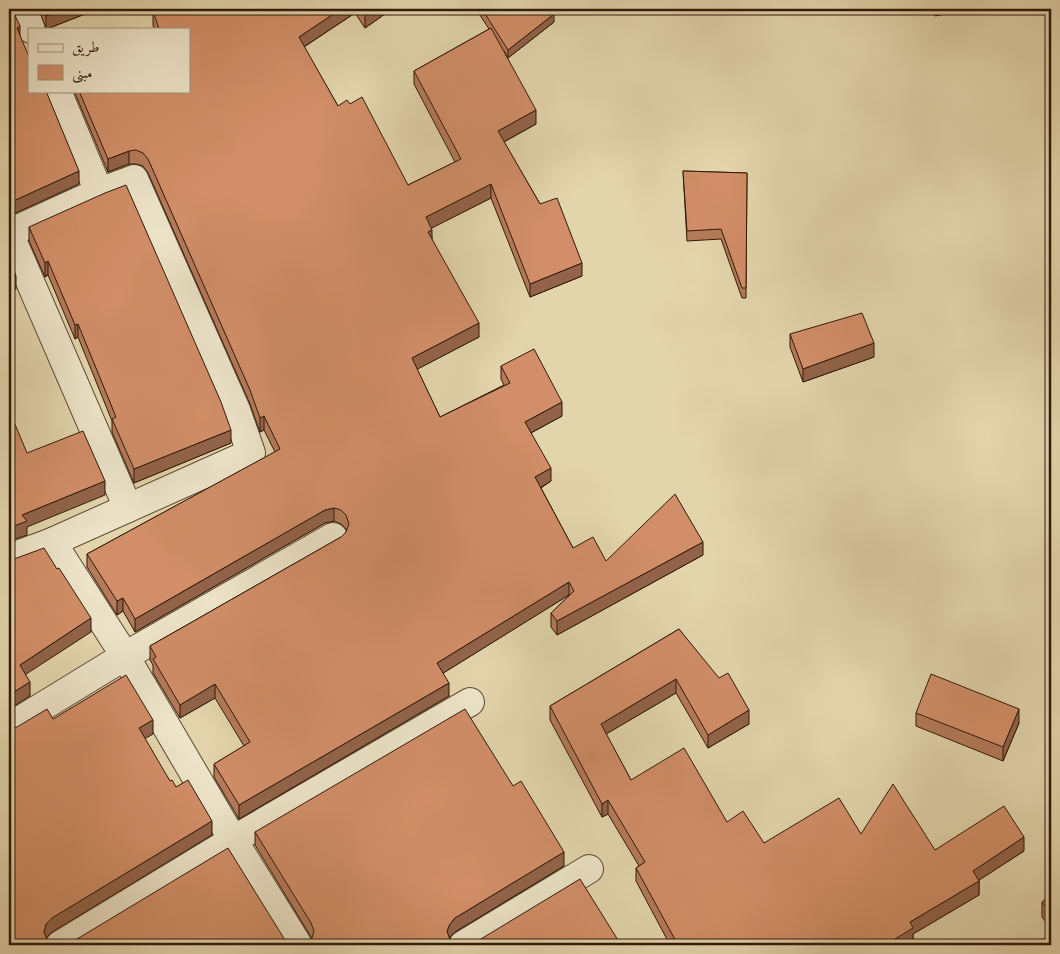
<svg xmlns="http://www.w3.org/2000/svg" width="1060" height="954" viewBox="0 0 1060 954" font-family="'IM FELL Great Primer',Amiri,serif">
<style>
.lines{fill:none;stroke-linecap:round;stroke-linejoin:round}
.street-casing{stroke:#5d4832;stroke-width:30}
.street{stroke:#ece3c8;stroke-width:28}
.wall{fill:#b47a59;stroke:#31190a}
.shaded-wall{fill:#926349;stroke:#31190a}
.building{fill:#d18e68;stroke:#31190a}
</style>
<rect width="100%" height="100%" fill="#e2d4ab"/>
<filter id="stains"><feTurbulence type="fractalNoise" baseFrequency=".004" numOctaves="4"/><feColorMatrix values="0 0 0 0 .2 0 0 0 0 .09 0 0 0 0 .02 0 0 0 .5 -.17"/></filter>
<radialGradient id="worn" r=".72"><stop offset=".6" stop-color="#630" stop-opacity="0"/><stop offset="1" stop-color="#630" stop-opacity=".3"/></radialGradient>
<g class="lines">
<defs>
<g id="street">
<path d="M 23,9 L 31,29"/>
<path d="M 9,233 L 128,508"/>
<path d="M 9,233 L 99,192 L 57,91"/>
<path d="M 52,542 L 251,453 L 236,410 L 134,179 L 99,192"/>
<path d="M 9,558 L 52,542 L 125,656 L 233,840 L 298,945"/>
<path d="M 9,727 L 125,656 L 333,537"/>
<path d="M 60,945 L 233,840 L 470,702"/>
<path d="M 463,945 L 589,869"/>
</g>
</defs>
<!-- street casing -->
<use href="#street" class="street-casing"/>
<!-- street -->
<use href="#street" class="street"/>
</g>
<!-- wall -->
<g class="wall">
<path d="M 39,9 L 98,9 L 47,29 L 46,29 Z"/>
<path d="M 160,9 L 392,9 L 365,28 L 355,13 L 304,47 L 338,106 L 408,185 L 455,162 L 414,84 L 414,71 L 489,29 L 476,9 L 550,9 L 554,22 L 508,58 L 504,51 L 536,124 L 504,142 L 582,276 L 530,297 L 491,198 L 431,228 L 432,241 L 479,337 L 417,369 L 440,417 L 504,385 L 501,379 L 501,366 L 562,416 L 531,433 L 551,481 L 541,488 L 573,548 L 606,561 L 703,555 L 557,635 L 551,627 L 551,613 L 569,596 L 569,595 L 443,673 L 449,696 L 239,819 L 214,777 L 214,764 L 244,746 L 215,698 L 180,718 L 153,673 L 153,665 L 150,660 L 150,646 L 341,537 L 346,532 L 347,530 L 341,524 L 334,521 L 325,523 L 135,632 L 123,611 L 117,615 L 87,567 L 87,554 L 275,452 L 264,430 L 260,432 L 250,404 L 148,173 L 143,166 L 136,164 L 129,164 L 108,172 L 74,91 L 189,91 L 189,29 L 154,29 L 153,25 L 153,11 Z"/>
<path d="M 934,9 L 972,9 L 935,16 Z"/>
<path d="M 683,171 L 747,173 L 746,298 L 742,298 L 721,239 L 687,241 Z"/>
<path d="M 29,227 L 231,443 L 134,483 L 112,432 L 112,421 L 78,337 L 75,339 L 48,275 L 45,277 L 29,241 Z"/>
<path d="M 790,334 L 874,357 L 803,382 L 790,347 Z"/>
<path d="M 679,629 L 749,724 L 708,748 L 676,693 L 606,734 L 631,780 L 727,822 L 764,843 L 861,834 L 935,850 L 1024,851 L 979,880 L 979,895 L 913,934 L 913,942 L 908,945 L 670,945 L 636,881 L 636,868 L 639,866 L 608,814 L 602,817 L 550,720 L 550,706 Z"/>
<path d="M 916,713 L 1019,723 L 1003,761 L 916,726 Z"/>
<path d="M 513,786 L 564,866 L 455,932 L 450,937 L 450,940 L 306,945 L 312,939 L 311,937 L 255,845 L 255,832 Z"/>
<path d="M 1051,895 L 1051,929 L 1042,917 L 1042,902 Z"/>
</g>
<!-- shaded-wall -->
<g class="shaded-wall">
<path d="M 64,9 L 98,9 L 46,29 L 46,16 Z"/>
<path d="M 341,9 L 355,9 L 355,13 L 299,50 L 299,37 Z"/>
<path d="M 373,9 L 392,9 L 365,28 L 365,14 Z"/>
<path d="M 554,14 L 554,22 L 508,58 L 508,50 Z"/>
<path d="M 20,26 L 20,40 L 17,28 Z"/>
<path d="M 536,110 L 536,124 L 498,145 L 498,131 Z"/>
<path d="M 129,151 L 129,164 L 108,172 L 108,159 Z"/>
<path d="M 79,171 L 79,184 L 9,216 L 9,203 Z"/>
<path d="M 491,184 L 491,198 L 426,231 L 426,217 Z"/>
<path d="M 432,230 L 432,243 L 428,232 Z"/>
<path d="M 48,261 L 48,275 L 45,277 L 45,263 Z"/>
<path d="M 582,263 L 582,276 L 530,297 L 530,284 Z"/>
<path d="M 16,276 L 16,289 L 9,292 L 9,279 Z"/>
<path d="M 479,323 L 479,337 L 412,372 L 412,358 Z"/>
<path d="M 78,324 L 78,337 L 75,339 L 75,325 Z"/>
<path d="M 874,343 L 874,357 L 803,382 L 803,369 Z"/>
<path d="M 562,402 L 562,416 L 525,436 L 525,422 Z"/>
<path d="M 264,416 L 264,430 L 260,432 L 260,418 Z"/>
<path d="M 231,430 L 231,443 L 134,483 L 134,469 Z"/>
<path d="M 551,468 L 551,481 L 535,491 L 535,477 Z"/>
<path d="M 105,481 L 105,495 L 27,527 L 27,535 L 9,541 L 9,528 L 22,515 Z"/>
<path d="M 334,508 L 334,521 L 325,523 L 135,632 L 135,619 L 325,510 Z"/>
<path d="M 703,542 L 703,555 L 557,635 L 557,621 Z"/>
<path d="M 569,582 L 569,595 L 437,677 L 437,663 Z"/>
<path d="M 123,598 L 123,611 L 117,615 L 117,601 Z"/>
<path d="M 91,618 L 91,632 L 20,678 L 20,665 Z"/>
<path d="M 676,679 L 676,693 L 601,737 L 601,724 Z"/>
<path d="M 30,682 L 30,696 L 9,709 L 9,695 Z"/>
<path d="M 449,683 L 449,696 L 239,819 L 239,805 Z"/>
<path d="M 215,684 L 215,698 L 180,718 L 180,705 Z"/>
<path d="M 1019,709 L 1019,723 L 1003,761 L 1003,747 Z"/>
<path d="M 749,710 L 749,724 L 708,748 L 708,735 Z"/>
<path d="M 153,720 L 153,734 L 139,742 L 139,728 Z"/>
<path d="M 608,800 L 608,814 L 602,817 L 602,804 Z"/>
<path d="M 212,821 L 212,835 L 52,932 L 46,938 L 44,932 L 46,924 L 52,918 Z"/>
<path d="M 1024,837 L 1024,851 L 973,884 L 973,871 Z"/>
<path d="M 564,852 L 564,866 L 455,932 L 450,937 L 447,945 L 447,931 L 450,924 L 455,918 Z"/>
<path d="M 979,881 L 979,895 L 913,934 L 913,942 L 908,945 L 885,945 L 910,922 Z"/>
</g>
<!-- building -->
<g class="building">
<path d="M 9,9 L 12,9 L 20,26 L 17,28 L 29,57 L 29,91 L 46,91 L 79,171 L 9,203 Z"/>
<path d="M 44,9 L 64,9 L 46,16 Z"/>
<path d="M 160,9 L 341,9 L 299,37 L 338,106 L 347,100 L 350,104 L 362,97 L 408,185 L 461,159 L 414,71 L 491,28 L 536,110 L 498,131 L 540,204 L 557,198 L 582,263 L 530,284 L 491,184 L 426,217 L 432,230 L 428,232 L 479,323 L 412,358 L 440,417 L 510,383 L 501,366 L 534,349 L 562,402 L 525,422 L 551,468 L 535,477 L 573,548 L 593,537 L 606,561 L 675,494 L 703,542 L 557,621 L 551,613 L 574,591 L 569,582 L 437,663 L 449,683 L 239,805 L 214,764 L 250,742 L 215,684 L 180,705 L 153,659 L 156,657 L 150,646 L 341,537 L 346,532 L 349,524 L 346,515 L 341,510 L 334,508 L 325,510 L 135,619 L 123,598 L 117,601 L 87,554 L 280,449 L 264,416 L 260,418 L 250,390 L 148,159 L 143,153 L 136,150 L 129,151 L 108,159 L 79,91 L 189,91 L 189,29 L 159,29 L 153,11 Z"/>
<path d="M 361,9 L 373,9 L 365,14 Z"/>
<path d="M 482,9 L 550,9 L 554,14 L 508,50 Z"/>
<path d="M 683,171 L 747,173 L 746,288 L 742,288 L 721,229 L 687,231 Z"/>
<path d="M 126,185 L 221,402 L 231,430 L 134,469 L 112,419 L 116,417 L 78,324 L 75,325 L 48,261 L 45,263 L 29,227 L 105,193 Z"/>
<path d="M 9,258 L 16,276 L 9,279 Z"/>
<path d="M 862,313 L 874,343 L 803,369 L 790,334 Z"/>
<path d="M 9,410 L 27,453 L 83,431 L 105,481 L 22,515 L 27,521 L 9,528 Z"/>
<path d="M 44,548 L 57,569 L 59,568 L 91,618 L 20,665 L 30,682 L 9,695 L 9,560 L 14,559 Z"/>
<path d="M 679,629 L 719,678 L 728,673 L 749,710 L 708,735 L 676,679 L 601,724 L 631,780 L 684,748 L 727,822 L 743,811 L 764,843 L 839,798 L 861,834 L 893,784 L 935,850 L 1004,806 L 1024,837 L 973,871 L 979,881 L 910,922 L 913,928 L 885,945 L 678,945 L 636,868 L 645,862 L 608,800 L 602,804 L 550,706 Z"/>
<path d="M 931,674 L 1019,709 L 1003,747 L 916,713 Z"/>
<path d="M 126,675 L 153,720 L 139,728 L 170,781 L 172,780 L 176,787 L 188,780 L 212,821 L 52,918 L 46,924 L 44,932 L 47,940 L 53,945 L 9,945 L 9,729 L 17,727 L 47,709 L 53,719 Z"/>
<path d="M 465,709 L 513,786 L 521,781 L 564,852 L 455,918 L 450,924 L 447,931 L 450,940 L 456,945 L 305,945 L 312,938 L 314,931 L 311,923 L 255,832 Z"/>
<path d="M 228,848 L 285,940 L 291,945 L 67,945 Z"/>
<path d="M 580,879 L 621,945 L 470,945 L 471,945 Z"/>
<path d="M 1051,895 L 1051,914 L 1042,902 Z"/>
<path d="M 1051,935 L 1051,945 L 1033,945 Z"/>
</g>
<!-- margin -->
<rect width="1060" height="954" fill="none" stroke="#e2d4ab" stroke-width="30"/>
<rect x="10" y="10" width="1040" height="934" fill="none" stroke="#31190a" stroke-width="2.5"/>
<rect x="15" y="15" width="1030" height="924" fill="none" stroke="#31190a"/>
<!-- legend -->
<rect x="28" y="28" width="162" height="65" fill="#ece3c8" stroke="#a1927c"/>
<rect x="38" y="44" width="25" height="8" fill="#ece3c8" stroke="#a1927c"/>
<text x="72" y="52" font-size="15" fill="#31190a">طريق</text>
<rect x="38" y="65" width="25" height="15" fill="#d18e68" stroke="#a1927c"/>
<text x="72" y="78" font-size="15" fill="#31190a">مبنى</text>
<rect width="100%" height="100%" filter="url(#stains)"/>
<rect width="100%" height="100%" fill="url(#worn)"/>
</svg>
